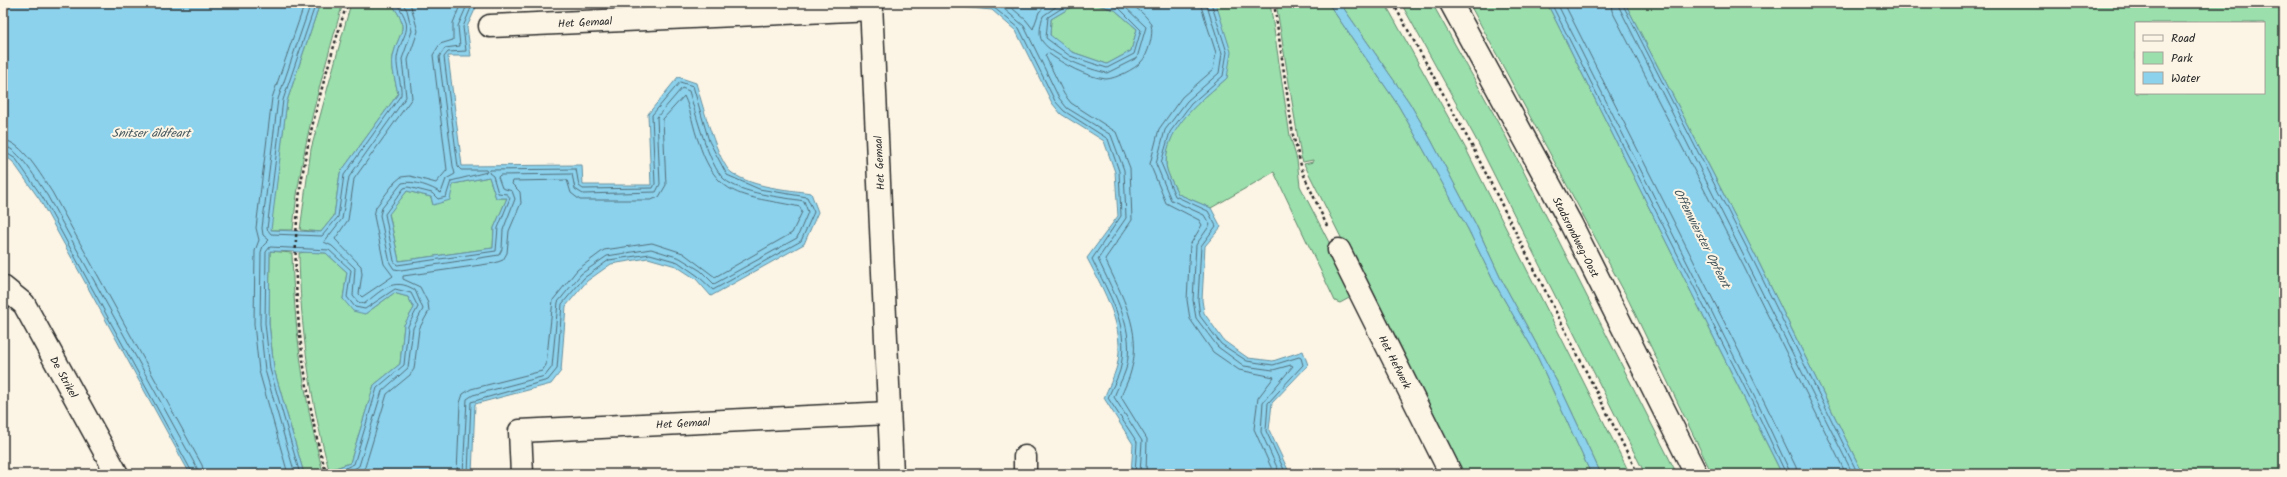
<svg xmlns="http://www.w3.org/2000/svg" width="2287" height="477" viewBox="0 0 2287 477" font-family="Kalam,sans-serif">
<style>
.green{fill:#9adfac;stroke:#62856c;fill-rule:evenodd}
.water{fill:#8cd2ed;stroke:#658f9f;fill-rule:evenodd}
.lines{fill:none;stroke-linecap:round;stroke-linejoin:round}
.shore{stroke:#526e79;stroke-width:1}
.street-casing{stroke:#2b2b2b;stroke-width:25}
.primary-casing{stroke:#2b2b2b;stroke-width:25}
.path{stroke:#2b2b2b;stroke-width:2.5;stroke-dasharray:3 3;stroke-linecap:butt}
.street{stroke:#fcf5e5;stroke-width:22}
.primary{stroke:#fcf5e5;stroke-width:22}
.labels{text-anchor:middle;stroke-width:4;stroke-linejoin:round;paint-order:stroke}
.street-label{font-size:11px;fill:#2b2b2b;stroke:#fcf5e5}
.water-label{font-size:12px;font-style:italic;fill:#43555c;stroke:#fcf5e5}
</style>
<rect width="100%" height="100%" fill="#fcf5e5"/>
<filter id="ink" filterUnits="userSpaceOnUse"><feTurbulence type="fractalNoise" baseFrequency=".025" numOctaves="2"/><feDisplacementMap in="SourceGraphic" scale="8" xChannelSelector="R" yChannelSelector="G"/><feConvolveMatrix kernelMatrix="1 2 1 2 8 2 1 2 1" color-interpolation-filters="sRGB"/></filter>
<g filter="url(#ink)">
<!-- green -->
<g class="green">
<path d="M 320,3 L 343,3 C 321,80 300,150 293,230 L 270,230 L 287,101 Z"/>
<path d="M 351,3 L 391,3 C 412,31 398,31 393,57 C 391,68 396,83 398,94 L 340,173 L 334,216 L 321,232 L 300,230 L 311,149 Z"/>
<path d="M 1214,3 L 1270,3 L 1290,136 L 1297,160 L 1300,186 L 1334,252 L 1353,296 L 1340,303 L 1335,301 L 1274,172 L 1211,208 L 1178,194 C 1174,185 1165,171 1166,162 C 1166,125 1202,100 1227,78 L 1217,7 Z"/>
<path d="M 1276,3 L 1328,3 L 1398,105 L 1421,145 L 1468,229 L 1494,282 L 1538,358 L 1591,474 L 1460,474 L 1304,164 L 1313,162 L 1313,160 L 1303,162 L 1301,157 Z"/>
<path d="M 1340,3 L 1385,3 L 1466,149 L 1630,474 L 1601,474 L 1563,393 L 1500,277 L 1476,225 L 1430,138 L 1409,102 Z"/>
<path d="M 1401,3 L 1432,3 L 1501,127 L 1677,474 L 1645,474 L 1478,143 Z"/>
<path d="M 1469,3 L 1547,3 L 1782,474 L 1712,474 L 1626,295 Z"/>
<path d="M 1625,3 L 2284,3 L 2284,474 L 1863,474 L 1758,261 ZM 2136,23 L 2264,23 L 2264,93 L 2136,93 Z"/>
<path d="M 1095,4 L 1115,10 L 1137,29 L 1131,51 L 1107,64 L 1072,52 L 1050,36 L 1051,19 L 1073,6 Z"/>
<path d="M 489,177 L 496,198 L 507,198 L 494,228 L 493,248 L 399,261 L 389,213 L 407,191 L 431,197 L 433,205 L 453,184 Z"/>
<path d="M 270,251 L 292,253 C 294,328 304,400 323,472 L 304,474 L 274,369 L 269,323 Z"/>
<path d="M 306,252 L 326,253 L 347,272 L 343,299 L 365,314 L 394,293 L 408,297 L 414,308 L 404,325 L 400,364 L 374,385 L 350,463 L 329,470 C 310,398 300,327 299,253 Z"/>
</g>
<!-- water -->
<g class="water">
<path d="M 3,3 L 320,3 L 287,101 L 271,230 L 321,232 L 334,216 L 340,173 L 398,94 C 396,83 391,68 393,57 C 398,31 412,31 391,3 L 478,3 L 467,27 L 471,56 L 448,56 L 462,166 L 582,165 L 583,185 L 651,185 L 648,114 L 678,77 L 696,83 C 701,100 718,164 732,173 C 755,188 784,189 811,193 L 818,212 L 804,244 L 711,296 L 696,279 L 676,266 L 648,258 L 611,264 L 587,281 L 566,306 L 561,371 L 551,384 L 475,404 L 472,474 L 320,474 L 350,463 L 374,385 L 400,364 L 404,325 L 414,308 L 408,297 L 394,293 L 365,314 L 353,311 L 343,299 L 347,272 L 326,253 L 270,251 L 269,323 L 274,369 L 304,474 L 190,474 L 40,200 L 13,162 L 3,154 ZM 489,177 L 496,198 L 507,198 L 494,228 L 493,248 L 399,261 L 389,214 L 407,191 L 431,197 L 433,205 L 450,200 L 453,184 Z"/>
<path d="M 947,3 L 1214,3 L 1217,7 L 1231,52 L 1227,78 C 1202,100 1167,125 1166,162 C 1165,171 1174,185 1178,194 L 1211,208 L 1221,227 L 1205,246 L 1202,300 L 1204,313 L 1224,341 L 1248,358 L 1273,361 L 1303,351 L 1308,365 L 1272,403 L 1269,430 L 1290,474 L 1131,474 L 1133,444 L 1104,398 C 1108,388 1114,377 1117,366 C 1126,328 1104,291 1087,258 L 1118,216 L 1115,172 L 1104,141 L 1061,114 L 1052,103 L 1016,31 L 992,10 L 949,6 ZM 1095,4 L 1115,10 L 1137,29 L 1131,51 L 1107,64 L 1072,52 L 1050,35 L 1051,19 L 1073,6 Z"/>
<path d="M 1328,3 L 1340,3 L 1409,102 L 1430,138 L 1476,225 L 1500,277 L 1563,393 L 1601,474 L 1591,474 L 1538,358 L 1494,282 L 1468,229 L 1421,145 L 1398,105 Z"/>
<path d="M 1547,3 L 1625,3 L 1758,261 L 1863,474 L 1782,474 Z"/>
</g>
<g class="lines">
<!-- shore -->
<g class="shore">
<path d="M 316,3 L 283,100 L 267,229 L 271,234 L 322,236 L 338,217 L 344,175 L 401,95 C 402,83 396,70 397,58 C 401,33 417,31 396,3"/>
<path d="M 410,3 L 418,31 L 408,60 L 412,98 L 354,179 L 348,220 L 335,239 L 361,266 L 362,274 L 359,294 L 362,297 L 393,276 L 384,264 L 374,216 L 376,207 L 395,182 L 401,177 L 410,176 L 436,183 L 447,170 L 433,55 L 440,44 L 453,40 L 453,23 L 461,3"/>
<path d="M 958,3 L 993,7 L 1019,28 L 1055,101 L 1064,111 L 1108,139 L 1119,171 L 1121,216 L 1092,259 C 1109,295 1129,323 1121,366 C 1119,377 1112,387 1108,398 L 1137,442 L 1135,474"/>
<path d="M 997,3 L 1024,26 L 1059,98 L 1067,108 L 1111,135 L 1124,170 L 1126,218 L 1098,259 C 1114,294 1136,329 1126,369 C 1123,379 1117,388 1114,397 L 1142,441 L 1140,474"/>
<path d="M 1006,3 L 1026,20 L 1033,29 L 1039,12 L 1049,3"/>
<path d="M 1061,3 L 1043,16 C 1041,22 1038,35 1042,41 C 1052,56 1090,70 1107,73 L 1137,58 L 1146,27 L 1121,3"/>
<path d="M 1070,3 L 1048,17 L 1046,38 L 1070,56 L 1107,68 L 1134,54 L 1141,30 L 1118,7 L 1106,3"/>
<path d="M 1130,3 C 1137,9 1148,16 1151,25 C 1154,33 1148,56 1141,62 C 1135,69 1115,79 1106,79 C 1086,77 1063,64 1048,53 L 1045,55 L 1064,94 L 1071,103 L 1116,132 L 1130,168 L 1132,220 L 1105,259 C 1121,294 1143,331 1131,371 C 1129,380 1124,388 1121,397 L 1147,439 L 1146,474"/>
<path d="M 1200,3 L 1216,53 L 1213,70 L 1182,97 L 1159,129 L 1150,164 L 1166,203 L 1199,220 L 1202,225 L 1190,245 L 1187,300 L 1190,319 L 1213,352 L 1239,370 L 1274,377 L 1258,398 L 1254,429 L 1274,474"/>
<path d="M 1206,3 L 1222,53 L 1219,73 L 1187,101 L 1165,130 L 1156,164 L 1171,200 L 1204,215 L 1210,225 L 1196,245 L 1193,300 L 1196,318 L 1218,347 L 1244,366 L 1273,370 L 1291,365 L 1293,366 L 1263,402 L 1261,432 L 1280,474"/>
<path d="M 1211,3 L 1227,52 L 1223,76 L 1191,104 L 1170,132 L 1161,163 L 1175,196 L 1208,211 L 1216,226 L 1201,246 L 1198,300 L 1200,316 L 1221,344 L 1247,361 L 1273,365 L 1299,357 L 1301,358 L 1303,365 L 1268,403 L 1266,431 L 1286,474"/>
<path d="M 1551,3 L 1755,408 L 1786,474"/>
<path d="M 1557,3 L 1759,406 L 1791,474"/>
<path d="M 1564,3 L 1765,403 L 1796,467 L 1797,474"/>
<path d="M 1611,3 L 1612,11 L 1744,267 L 1846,474"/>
<path d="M 1617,3 L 1853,474"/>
<path d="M 1622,3 L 1754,262 L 1858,474"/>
<path d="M 3,140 C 22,141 42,177 52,192 L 202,465 L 204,474"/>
<path d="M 3,146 C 19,147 38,183 47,195 L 197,468 L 198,474"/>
<path d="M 3,151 L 16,159 L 43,198 L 193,474"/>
<path d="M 288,474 L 259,371 L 254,324 L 255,251 L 259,240 L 256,228 L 272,98 L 305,3"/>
<path d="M 295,474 L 265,370 L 260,324 L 261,252 L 263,246 L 269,240 L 263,235 L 262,228 L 278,99 L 311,3"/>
<path d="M 300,474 L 270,369 L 265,323 L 266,252 L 270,247 L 329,250 L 351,270 L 347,297 L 355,307 L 365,309 L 395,289 L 411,293 L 418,307 L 408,326 L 404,365 L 377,388 L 354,464 L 332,474"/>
<path d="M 346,474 L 359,466 L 382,391 L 408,368 L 413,328 L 423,309 L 415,290 C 393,276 381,291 364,304 L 358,302 L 353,296 L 355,268 L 332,246 L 324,242 L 342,219 L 349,177 L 406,97 L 402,59 L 412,31 L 407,10 L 402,3"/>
<path d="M 360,474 L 365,467 L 387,394 L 410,375 L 414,369 L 419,329 L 429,311 L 428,303 L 420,287 L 403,279 L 403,276 L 495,263 L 503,260 L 507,253 L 509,231 L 521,203 L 520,192 L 512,184 L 513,181 L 567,180 L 571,193 L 580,200 L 651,200 L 659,197 L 666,185 L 663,119 L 684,96 C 691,110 693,128 699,143 C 718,202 749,195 800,207 L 802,212 L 792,233 L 715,277 L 683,253 L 652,243 L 604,250 L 577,270 L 553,300 L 546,365 L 542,371 L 471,389 L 463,394 L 460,403 L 457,474"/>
<path d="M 463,474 L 467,399 L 473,395 L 545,376 L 552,367 L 558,302 L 581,274 L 607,256 L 651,249 L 680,258 L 701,271 L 714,284 L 797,238 L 808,212 L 804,201 C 782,197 741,194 724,179 C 709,166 695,111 689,91 L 682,88 L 657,117 L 660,184 L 656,192 L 583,194 L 575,189 L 572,174 L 500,175 L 498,177 L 502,188 L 512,191 L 515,199 L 503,230 L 502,249 L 499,255 L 401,270 L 394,269 L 390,263 L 380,215 L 382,208 L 402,183 C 414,180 432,187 441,193 L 446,179 L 455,174 L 453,166 L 439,57 L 445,48 L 460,46 L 458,26 L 468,3"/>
<path d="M 468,474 L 471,402 L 548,380 L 557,369 L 562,304 L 584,278 L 609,260 L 650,254 L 678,262 L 698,276 L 713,290 L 801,241 L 814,212 L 807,197 L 759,189 L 727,175 L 709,141 L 693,86 L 680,82 L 652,115 L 655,184 L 653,188 L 583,189 L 579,186 L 576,169 L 490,170 L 489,173 L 493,176 L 498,193 L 507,194 L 510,198 L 498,228 L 496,251 L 397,265 L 394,261 L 385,214 L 404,188 L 408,187 L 432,193 L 438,199 L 446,197 L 451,181 L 487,172 L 486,170 L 461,170 L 458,167 L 444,57 L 448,52 L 466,51 L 463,27 L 473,3"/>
</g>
<defs>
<g id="street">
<path d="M 871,3 L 892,474"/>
<path d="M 490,26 L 872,9"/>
<path d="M 1339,250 L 1451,474"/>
<path d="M 3,287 L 24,304 L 117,474"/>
<path d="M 1025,457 L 1025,474"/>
<path d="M 522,474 L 520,431 L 889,413"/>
</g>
<path id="primary" d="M 1451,3 L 1571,224 L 1696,474"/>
</defs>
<!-- street casing -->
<use href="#street" class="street-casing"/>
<!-- primary casing -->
<use href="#primary" class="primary-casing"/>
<!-- path -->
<g class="path">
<path d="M 1274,3 L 1293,135 L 1303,173 L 1327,226"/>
<path d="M 1393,3 L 1472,146 L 1638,474"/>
<path d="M 327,474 C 317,446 312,415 307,386 C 296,319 291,251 301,184 C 310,123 329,63 347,3"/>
</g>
<!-- street -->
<use href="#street" class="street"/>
<!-- primary -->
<use href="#primary" class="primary"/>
</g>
</g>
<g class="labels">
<!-- street labels -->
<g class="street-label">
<text transform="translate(585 22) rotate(-3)" y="4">Het Gemaal</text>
<text transform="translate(879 163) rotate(-93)" y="4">Het Gemaal</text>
<text transform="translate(1576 237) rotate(63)" y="4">Stadsrondweg-Oost</text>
<text transform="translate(1395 362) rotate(63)" y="4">Het Hefwerk</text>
<text transform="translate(64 377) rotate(61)" y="4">De Strikel</text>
<text transform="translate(683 423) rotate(-3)" y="4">Het Gemaal</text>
</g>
<!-- water labels -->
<g class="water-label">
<text x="151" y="137">Snitser âldfeart</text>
<text transform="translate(1702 238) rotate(63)" y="4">Offenwierster Opfeart</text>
</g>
</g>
<!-- margin -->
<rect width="2287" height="477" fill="none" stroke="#fcf5e5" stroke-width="16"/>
<rect x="8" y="8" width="2271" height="461" fill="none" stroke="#2b2b2b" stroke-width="1.5" filter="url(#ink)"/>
<!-- legend -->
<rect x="2135" y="22" width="130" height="72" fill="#fcf5e5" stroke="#a8a49b"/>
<rect x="2143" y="35" width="20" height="6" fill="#fcf5e5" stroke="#a8a49b"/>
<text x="2171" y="42" font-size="12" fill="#2b2b2b">Road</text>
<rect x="2143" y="52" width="20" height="12" fill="#9adfac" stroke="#a8a49b"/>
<text x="2171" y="62" font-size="12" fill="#2b2b2b">Park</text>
<rect x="2143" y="72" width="20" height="12" fill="#8cd2ed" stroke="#a8a49b"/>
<text x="2171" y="82" font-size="12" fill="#2b2b2b">Water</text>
</svg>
